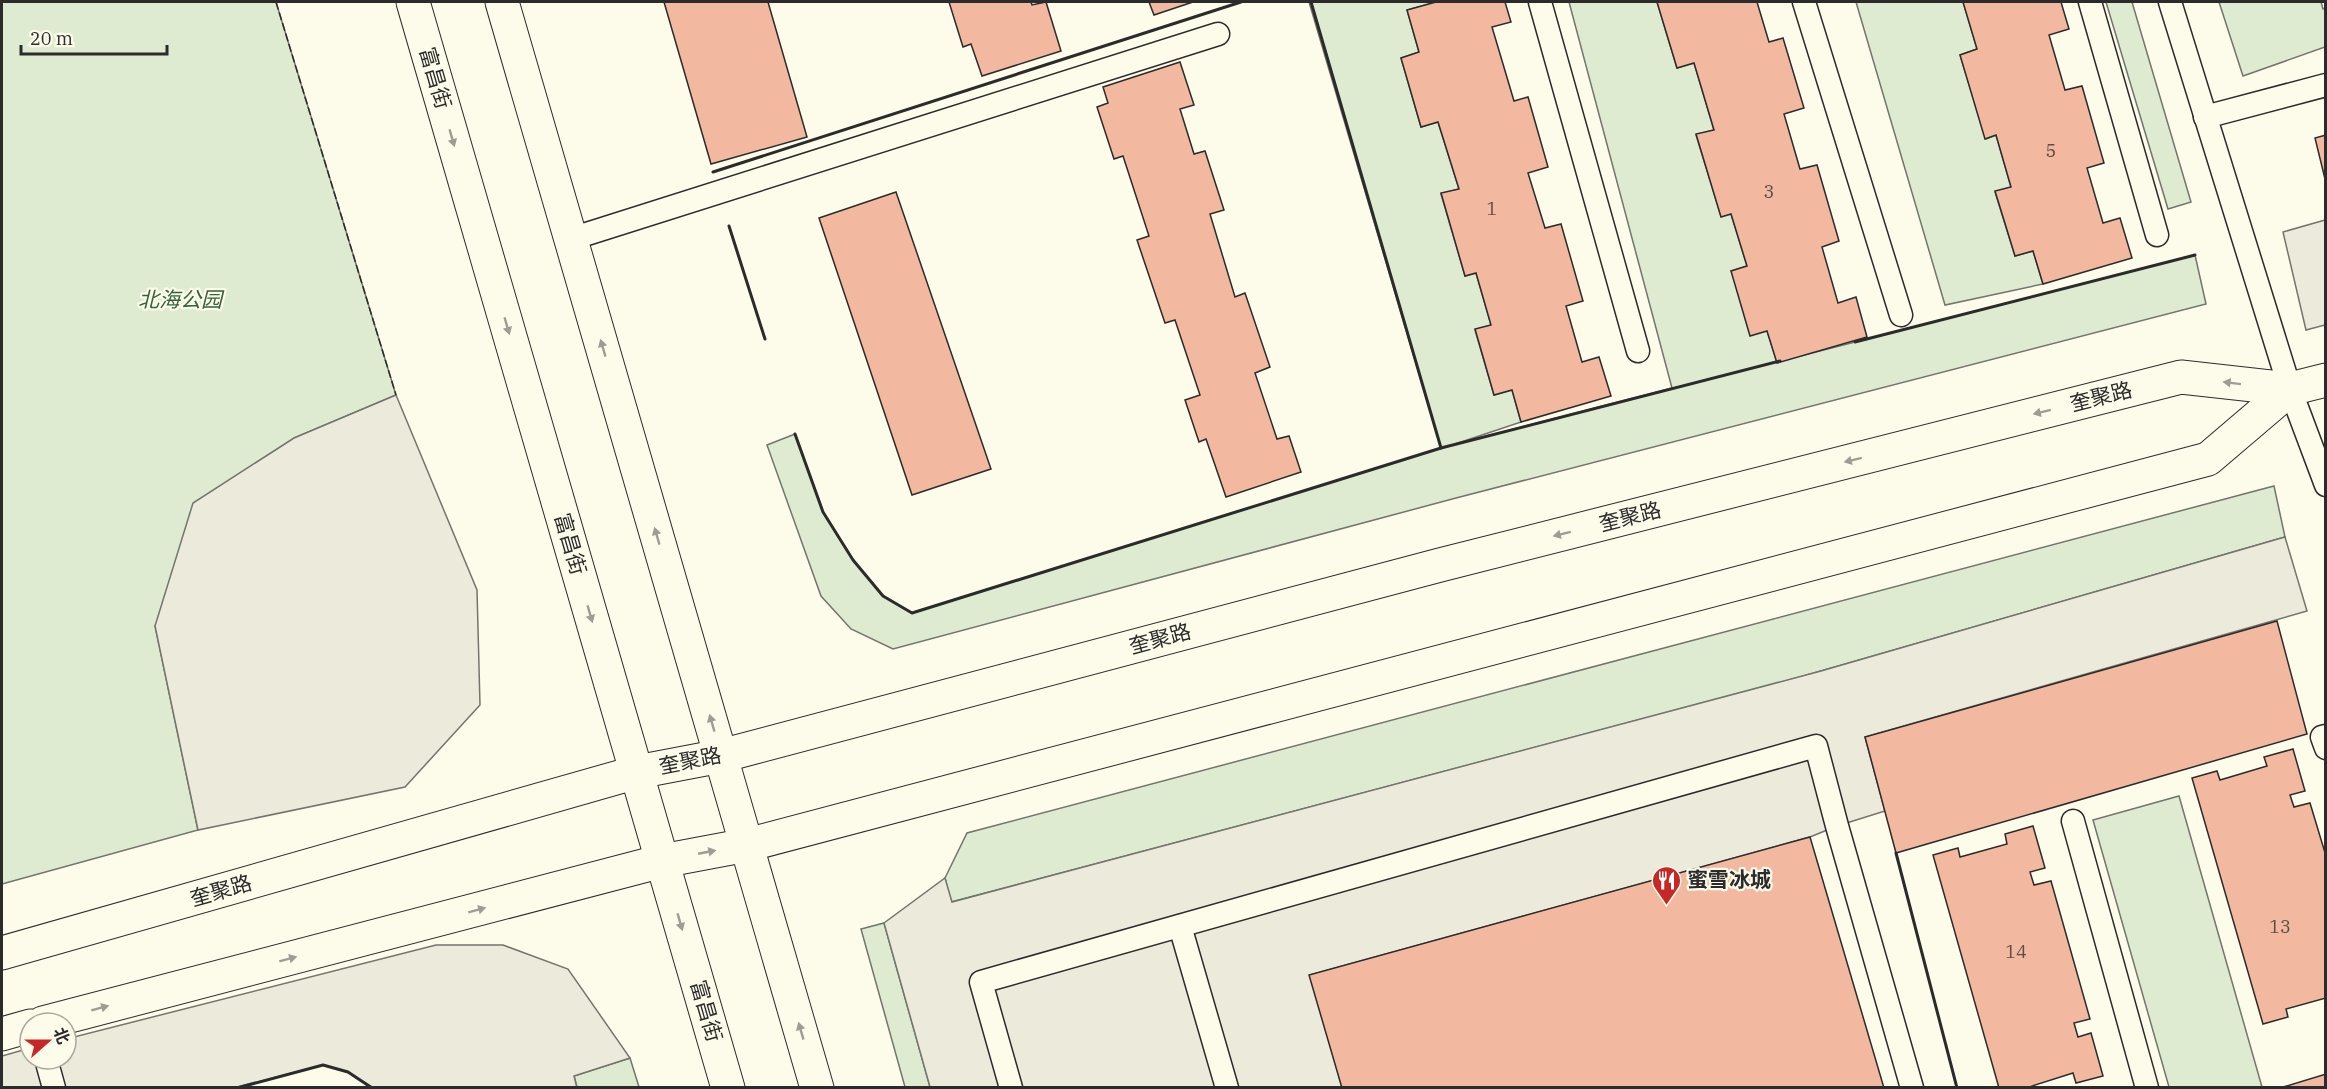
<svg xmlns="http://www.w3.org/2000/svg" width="2327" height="1089" viewBox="0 0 2327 1089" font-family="'IBM Plex Serif','Noto Sans SC',serif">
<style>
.green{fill:#deebd1;stroke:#74746e;stroke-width:1.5}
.parking{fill:#eceadb;stroke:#74746e;stroke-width:1.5}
.building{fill:#f2b8a0;stroke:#2b2b2b;stroke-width:1.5}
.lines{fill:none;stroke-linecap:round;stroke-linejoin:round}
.service-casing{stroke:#2b2b2b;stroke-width:25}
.tertiary-casing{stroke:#2b2b2b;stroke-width:35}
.primary-casing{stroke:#2b2b2b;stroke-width:35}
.service{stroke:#fdfbea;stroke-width:22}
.tertiary{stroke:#fdfbea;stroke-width:33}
.primary{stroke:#fdfbea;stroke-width:33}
.fence{stroke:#2b2b2b;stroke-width:1.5;stroke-dasharray:8 3;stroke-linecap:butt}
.wall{stroke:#2b2b2b;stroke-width:3}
.oneway{fill:#9e9d94}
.labels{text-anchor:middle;stroke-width:4.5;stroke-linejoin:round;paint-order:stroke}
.number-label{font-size:18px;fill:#5d4e48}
.street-label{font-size:21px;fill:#2b2b2b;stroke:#fdfbea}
.park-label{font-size:21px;font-style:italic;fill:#34623c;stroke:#fdfbea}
.poi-label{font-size:21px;font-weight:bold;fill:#2b2b2b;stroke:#fdfbea;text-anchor:start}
</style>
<rect width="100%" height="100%" fill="#fdfbea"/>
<!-- green -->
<g class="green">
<path d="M 2,2 L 276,2 L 396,395 L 294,438 L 155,626 L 198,830 L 2,884 Z"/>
<path d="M 1309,2 L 1436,2 L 1407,10 L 1419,52 L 1401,58 L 1421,127 L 1438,122 L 1459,189 L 1441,194 L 1465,276 L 1476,273 L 1491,325 L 1475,330 L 1494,395 L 1512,390 L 1521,422 L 1455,444 L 1672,388 L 1569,2 L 1657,2 L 1677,68 L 1694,63 L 1714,130 L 1696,135 L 1721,216 L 1731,214 L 1747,266 L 1731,271 L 1767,331 L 1777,362 L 2195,255 L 2206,304 L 1456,498 L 893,649 L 851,629 L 821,596 L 767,445 L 795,434 L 823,512 L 853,560 L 883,596 L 912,613 L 1441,448 Z"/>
<path d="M 1856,2 L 1963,2 L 1977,49 L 1960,55 L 1986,139 L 1996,135 L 2011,187 L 1995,192 L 2015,256 L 2033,251 L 2043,284 L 1945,305 Z"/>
<path d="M 2106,2 L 2132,2 L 2191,202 L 2168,209 Z"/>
<path d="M 2219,2 L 2321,2 L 2323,9 L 2325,8 L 2325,47 L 2243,76 Z"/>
<path d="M 2274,486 L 2285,537 L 1793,679 L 951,902 L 945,878 L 967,833 Z"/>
<path d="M 2179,796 L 2262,1087 L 2169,1087 L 2093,820 Z"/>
<path d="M 884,923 L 930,1087 L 905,1087 L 861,929 Z"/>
<path d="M 630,1058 L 639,1087 L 577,1087 L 574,1076 Z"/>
</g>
<!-- parking -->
<g class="parking">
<path d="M 2325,220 L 2325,325 L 2306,330 L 2283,232 Z"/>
<path d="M 396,395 L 477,590 L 480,705 L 405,787 L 198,830 L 155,626 L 193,503 L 294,438 Z"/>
<path d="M 2285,537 L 2307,611 L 1865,737 L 1885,811 L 1837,826 L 1810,837 L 1310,975 L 1342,1087 L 930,1087 L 884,923 L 945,878 L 952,902 L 1821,671 Z"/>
<path d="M 436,945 L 503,945 L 568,969 L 630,1058 L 574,1076 L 577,1088 L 372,1087 L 348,1072 L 323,1065 L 237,1087 L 2,1088 L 2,1056 L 30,1048 L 30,1059 L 66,1059 L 66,1039 Z"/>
</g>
<!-- building -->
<g class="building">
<path d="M 664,2 L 768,2 L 807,137 L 711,164 Z"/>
<path d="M 949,2 L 1031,2 L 1032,5 L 1046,2 L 1061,51 L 982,76 L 971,44 L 963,47 Z"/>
<path d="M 1149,2 L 1193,2 L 1154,15 Z"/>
<path d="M 1436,2 L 1505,2 L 1511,22 L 1492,27 L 1514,101 L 1528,97 L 1548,167 L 1528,173 L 1545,228 L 1561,224 L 1583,301 L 1566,306 L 1582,362 L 1599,357 L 1611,396 L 1521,422 L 1512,390 L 1494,395 L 1475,329 L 1491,325 L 1476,273 L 1465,276 L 1441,193 L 1459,189 L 1438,122 L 1421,127 L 1401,58 L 1419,52 L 1407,10 Z"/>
<path d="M 1657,2 L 1757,2 L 1769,42 L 1783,38 L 1804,108 L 1784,114 L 1800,169 L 1817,165 L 1839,241 L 1822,247 L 1838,303 L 1856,297 L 1867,337 L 1777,363 L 1767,331 L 1750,336 L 1731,271 L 1747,266 L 1731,214 L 1721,217 L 1696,134 L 1714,130 L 1694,63 L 1677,68 Z"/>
<path d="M 1963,2 L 2061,2 L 2069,29 L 2049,35 L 2065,90 L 2082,86 L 2104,163 L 2087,168 L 2103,223 L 2120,218 L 2132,258 L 2043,284 L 2033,251 L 2015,256 L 1995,191 L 2011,187 L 1996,135 L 1985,139 L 1960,55 L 1977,49 Z"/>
<path d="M 1180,62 L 1194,105 L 1180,109 L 1194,154 L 1205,151 L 1224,210 L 1210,214 L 1235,297 L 1245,293 L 1270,367 L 1255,373 L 1277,439 L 1289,436 L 1301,472 L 1226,497 L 1206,439 L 1199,442 L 1185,400 L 1200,395 L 1175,320 L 1165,323 L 1137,240 L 1149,236 L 1123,156 L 1114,159 L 1097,107 L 1108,103 L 1103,87 Z"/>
<path d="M 2326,135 L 2326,183 L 2315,138 Z"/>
<path d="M 896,192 L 991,469 L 912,495 L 819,218 Z"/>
<path d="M 2277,621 L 2307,734 L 1896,853 L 1865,737 Z"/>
<path d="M 2293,749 L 2305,791 L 2290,795 L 2294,807 L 2310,803 L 2326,856 L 2326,998 L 2286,1009 L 2288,1017 L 2263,1024 L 2192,778 L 2217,771 L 2220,780 L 2267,766 L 2264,757 Z"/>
<path d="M 2033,826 L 2045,868 L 2030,872 L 2034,885 L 2051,881 L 2090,1019 L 2074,1023 L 2078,1037 L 2091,1033 L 2103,1076 L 2076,1083 L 2073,1073 L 2026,1088 L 1999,1088 L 1933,855 L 1958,848 L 1960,857 L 2007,844 L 2005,834 Z"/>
<path d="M 1810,837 L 1884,1088 L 1342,1088 L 1309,975 Z"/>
<path d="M 2326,1074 L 2326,1088 L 2280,1088 Z"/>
</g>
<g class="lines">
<defs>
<g id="service">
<path d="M 1540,2 L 1638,351"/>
<path d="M 1804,2 L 1901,315"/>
<path d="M 2090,2 L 2157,235"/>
<path d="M 2170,2 L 2290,389 L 2326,485"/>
<path d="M 2205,117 L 2326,85"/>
<path d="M 571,239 L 1218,34"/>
<path d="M 2326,736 L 2322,737 L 2326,748"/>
<path d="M 2073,821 L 2147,1088"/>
<path d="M 1180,926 L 1227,1088"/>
<path d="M 46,1059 L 54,1088"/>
<path d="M 1011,1088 L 981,982 L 1816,746 L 1837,826 L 1912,1088"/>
</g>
<g id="tertiary">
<path d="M 2,953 L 637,772 L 721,756 L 1440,565 L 2181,377 L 2290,389 L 2326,380"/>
<path d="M 43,1023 L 662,861 L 747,845 L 2208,459 L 2290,389"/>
<path d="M 2,1034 L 30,1026"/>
</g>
<g id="primary">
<path d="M 413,2 L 728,1088"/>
<path d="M 502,2 L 817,1088"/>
</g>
</defs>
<!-- service casing -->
<use href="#service" class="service-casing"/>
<!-- tertiary casing -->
<use href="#tertiary" class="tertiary-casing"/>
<!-- primary casing -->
<use href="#primary" class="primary-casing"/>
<!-- service -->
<use href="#service" class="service"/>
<!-- tertiary -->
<use href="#tertiary" class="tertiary"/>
<!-- primary -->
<use href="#primary" class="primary"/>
<!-- fence -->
<path class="fence" d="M 276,2 L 396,395"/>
<!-- wall -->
<g class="wall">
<path d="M 1311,2 L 1441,448"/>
<path d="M 713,172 L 1241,2"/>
<path d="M 729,226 L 765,339"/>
<path d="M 1855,342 L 2195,255"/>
<path d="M 795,434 L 823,512 L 853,560 L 883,596 L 912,613 L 1441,448 L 1780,361"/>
<path d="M 1896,853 L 1957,1088"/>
<path d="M 237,1088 L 323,1065 L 348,1072 L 372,1088"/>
</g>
</g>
<!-- one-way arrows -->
<defs><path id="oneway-solid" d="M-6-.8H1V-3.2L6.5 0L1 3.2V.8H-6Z" transform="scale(1.5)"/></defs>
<g class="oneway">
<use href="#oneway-solid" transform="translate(452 138) rotate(74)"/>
<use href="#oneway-solid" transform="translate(507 326) rotate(74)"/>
<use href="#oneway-solid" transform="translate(603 348) rotate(-106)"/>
<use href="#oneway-solid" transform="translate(2232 383) rotate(-173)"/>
<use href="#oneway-solid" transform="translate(2042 412) rotate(166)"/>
<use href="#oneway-solid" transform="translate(1853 460) rotate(166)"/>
<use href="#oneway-solid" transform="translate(1562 534) rotate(166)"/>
<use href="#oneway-solid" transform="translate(657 536) rotate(-106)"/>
<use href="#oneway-solid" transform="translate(590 614) rotate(74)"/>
<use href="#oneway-solid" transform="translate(712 723) rotate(-106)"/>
<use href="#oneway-solid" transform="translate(707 852) rotate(-11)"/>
<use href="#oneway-solid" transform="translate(477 910) rotate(-15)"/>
<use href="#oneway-solid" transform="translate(680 922) rotate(74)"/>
<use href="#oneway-solid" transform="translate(288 959) rotate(-15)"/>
<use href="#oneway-solid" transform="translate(100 1008) rotate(-15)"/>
<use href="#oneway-solid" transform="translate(801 1031) rotate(-106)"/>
</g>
<!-- icons -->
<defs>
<symbol id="restaurant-pin" viewBox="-11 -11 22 30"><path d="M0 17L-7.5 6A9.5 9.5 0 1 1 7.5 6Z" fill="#c62828" stroke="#fdfbea"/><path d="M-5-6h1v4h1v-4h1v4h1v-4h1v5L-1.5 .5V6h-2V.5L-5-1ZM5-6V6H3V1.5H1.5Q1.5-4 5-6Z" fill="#fff"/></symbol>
</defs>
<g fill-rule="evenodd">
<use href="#restaurant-pin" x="1650" y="864" width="33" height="45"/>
</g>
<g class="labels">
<!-- number labels -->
<g class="number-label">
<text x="2051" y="157">5</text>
<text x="1769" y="198">3</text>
<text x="1492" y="215">1</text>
<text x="2280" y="933">13</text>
<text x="2016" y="958">14</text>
</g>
<!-- street labels -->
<g class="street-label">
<text transform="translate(435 78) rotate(74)" y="7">富昌街</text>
<text transform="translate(2101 397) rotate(-14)" y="7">奎聚路</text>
<text transform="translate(1630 517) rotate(-14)" y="7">奎聚路</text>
<text transform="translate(570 544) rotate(74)" y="7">富昌街</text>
<text transform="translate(1160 639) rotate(-15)" y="7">奎聚路</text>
<text transform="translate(690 761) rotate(-11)" y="7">奎聚路</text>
<text transform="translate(221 891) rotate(-16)" y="7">奎聚路</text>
<text transform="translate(706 1011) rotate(74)" y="7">富昌街</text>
</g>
<!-- park labels -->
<g class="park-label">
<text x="180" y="307">北海公园</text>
</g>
<!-- poi labels -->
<g class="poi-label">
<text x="1687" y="887">蜜雪冰城</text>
</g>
</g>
<!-- border -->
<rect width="2327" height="1089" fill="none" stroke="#2b2b2b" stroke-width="6"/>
<!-- north arrow -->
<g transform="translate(48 1041) rotate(69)"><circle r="28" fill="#fdfbea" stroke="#a9a89e" stroke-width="1.5"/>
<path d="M0-4.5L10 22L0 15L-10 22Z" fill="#c62828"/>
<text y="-9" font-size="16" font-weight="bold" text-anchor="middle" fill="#2b2b2b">北</text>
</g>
<!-- scale -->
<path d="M21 45v9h146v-9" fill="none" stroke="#2b2b2b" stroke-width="3"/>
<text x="30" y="45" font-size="18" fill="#2b2b2b" stroke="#fdfbea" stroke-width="4.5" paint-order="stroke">20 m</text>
</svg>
